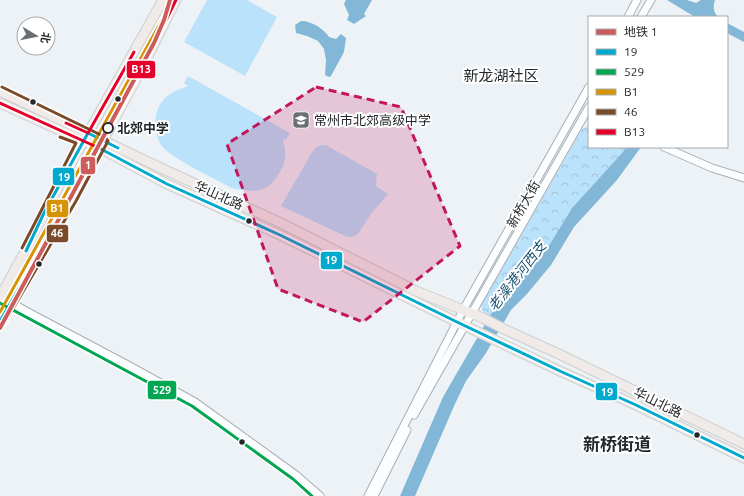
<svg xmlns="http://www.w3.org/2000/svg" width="744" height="496" viewBox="0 0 744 496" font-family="Ubuntu,'Noto Sans SC',sans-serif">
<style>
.grass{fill:#bae2fb}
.park{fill:url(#park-crowns)}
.water{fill:#83b7d7}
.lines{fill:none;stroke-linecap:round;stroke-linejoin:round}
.minor-casing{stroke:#aaaeb1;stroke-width:9}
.major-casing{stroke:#cdcfd1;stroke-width:11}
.minor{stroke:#fcfdfe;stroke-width:7}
.major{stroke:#f0ebe8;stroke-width:9}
.bus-1-casing{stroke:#fff;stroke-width:6}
.bus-2-casing{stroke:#fff;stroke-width:6}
.bus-3-casing{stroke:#fff;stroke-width:6}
.bus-4-casing{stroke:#fff;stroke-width:6}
.bus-5-casing{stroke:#fff;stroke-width:6}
.bus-1{stroke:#00a9ce;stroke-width:3}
.bus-2{stroke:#00a651;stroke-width:3}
.bus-3{stroke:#d79306;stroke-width:3}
.bus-4{stroke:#7a4b2a;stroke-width:3}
.bus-5{stroke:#e4002b;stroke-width:3}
.metro-1-casing{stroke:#fff;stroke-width:7}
.metro-1{stroke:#cd5c5c;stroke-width:4}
.marked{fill:#c2185b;fill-opacity:0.2;stroke:#c2185b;stroke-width:3;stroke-dasharray:8 5;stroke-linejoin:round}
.bus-dot{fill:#24282b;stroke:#fff;stroke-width:1.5}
.stop-dot{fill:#fff;stroke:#24282b;stroke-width:2}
.labels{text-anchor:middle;stroke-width:4;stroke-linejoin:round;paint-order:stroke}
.poi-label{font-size:13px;fill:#24282b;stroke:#fff;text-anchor:start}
.stop-label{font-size:13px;font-weight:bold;fill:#24282b;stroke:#fff;text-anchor:start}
.street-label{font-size:13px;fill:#24282b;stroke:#fff}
.water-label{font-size:14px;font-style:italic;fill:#1e5575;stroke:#fff}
.quarter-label{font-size:15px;fill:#24282b;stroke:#fff}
.district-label{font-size:17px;font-weight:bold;fill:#24282b;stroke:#fff}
.line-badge{stroke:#fff;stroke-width:1.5}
.badge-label{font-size:11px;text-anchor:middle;font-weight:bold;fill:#fff}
</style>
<defs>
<pattern id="park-crowns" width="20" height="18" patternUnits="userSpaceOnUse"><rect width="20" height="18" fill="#bae2fb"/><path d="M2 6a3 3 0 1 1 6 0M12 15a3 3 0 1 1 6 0" fill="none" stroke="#a0c2d7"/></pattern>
</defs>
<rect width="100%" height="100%" fill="#edf2f6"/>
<!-- grass -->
<g class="grass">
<path d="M 207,0 L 247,0 L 277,17 L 245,76 L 184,42 Z"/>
<path d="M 188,76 L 290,133 L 286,140 L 283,139 C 284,145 286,151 285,158 C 284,168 275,183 265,188 C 255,193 242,190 231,188 C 215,178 171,159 161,145 C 156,136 154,125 156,115 C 160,98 172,91 188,86 L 184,83 Z"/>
<path d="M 321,145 L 326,145 L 377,174 L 376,186 L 388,194 L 371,214 L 358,234 L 352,237 L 345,236 L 281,206 L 311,154 L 315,148 Z"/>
</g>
<!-- park -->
<path class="park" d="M 589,126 L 589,147 L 626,147 L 622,153 L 572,208 L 550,244 L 523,278 L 490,316 L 483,312 L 481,305 L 582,129 Z"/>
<!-- water -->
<g class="water">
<path d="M 346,0 L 372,0 L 364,14 L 366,16 L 354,24 L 347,20 L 349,15 L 344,4 Z"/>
<path d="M 667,0 L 687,0 L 696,3 L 701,0 L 715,0 C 713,6 713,12 718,17 L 695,17 Z"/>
<path d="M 301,21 C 312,21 324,29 329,37 L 336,39 L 341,34 L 346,38 L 344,52 L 331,76 L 329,77 L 325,75 L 326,60 L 324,49 L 318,41 L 307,36 L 296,33 L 295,25 Z"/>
<path d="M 727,23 L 744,32 L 744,42 L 727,33 Z"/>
<path d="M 626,147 L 641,147 L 617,180 L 574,227 L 551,265 L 527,294 L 511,310 L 486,353 L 466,381 L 454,406 L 415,496 L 400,496 L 443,397 L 491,314 L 523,278 L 550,244 L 572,208 L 622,153 Z"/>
</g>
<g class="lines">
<defs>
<g id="minor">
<path d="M 628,17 L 637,0"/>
<path d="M 641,17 L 651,0"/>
<path d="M 664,147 L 712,168 L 744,178"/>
<path d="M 0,296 L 26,311 L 128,365 L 195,402 L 296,475 L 320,496"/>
<path d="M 414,415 L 589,107"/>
<path d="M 368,496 L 463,310 L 589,87"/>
<path d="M 374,496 L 407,430"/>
</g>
<g id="major">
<path d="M 0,91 L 163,169 L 281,223 L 416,291 L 483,318 L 506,330 L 561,355 L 744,444"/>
<path d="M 0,103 L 103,150 L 167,184 L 280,235 L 457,322 L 562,372 L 636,405 L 744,458"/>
<path d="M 0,297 L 28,246 L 69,167 L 163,0"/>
<path d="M 0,321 L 72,198 L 141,70 L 176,0"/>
</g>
</defs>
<!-- minor casing -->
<use href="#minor" class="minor-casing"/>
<!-- major casing -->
<use href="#major" class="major-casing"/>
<!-- minor -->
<use href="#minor" class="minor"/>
<!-- major -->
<use href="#major" class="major"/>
<defs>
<g id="bus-1">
<path d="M 26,251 L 44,213 L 88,133 L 118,148"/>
<path d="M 0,321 L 72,198 L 99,148 L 167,184 L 280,235 L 457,322 L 562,372 L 636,405 L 744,458"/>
</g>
<path id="bus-2" d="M 0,303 L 192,406 L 293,479 L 312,496"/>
<path id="bus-3" d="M 0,312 L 173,0"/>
<g id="bus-4">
<path d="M 2,87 L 105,137 L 108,141 L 76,201 L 4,324"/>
<path d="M 22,248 L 76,143 L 60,137"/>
</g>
<g id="bus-5">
<path d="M 0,103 L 99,148 L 141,70 L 176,0"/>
<path d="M 66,123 L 88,133 L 134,52"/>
</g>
</defs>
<!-- bus-1 casing -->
<use href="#bus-1" class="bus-1-casing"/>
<!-- bus-2 casing -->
<use href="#bus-2" class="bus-2-casing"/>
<!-- bus-3 casing -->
<use href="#bus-3" class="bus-3-casing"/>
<!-- bus-4 casing -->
<use href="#bus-4" class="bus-4-casing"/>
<!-- bus-5 casing -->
<use href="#bus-5" class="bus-5-casing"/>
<!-- bus-1 -->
<use href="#bus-1" class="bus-1"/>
<!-- bus-2 -->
<use href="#bus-2" class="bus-2"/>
<!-- bus-3 -->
<use href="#bus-3" class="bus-3"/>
<!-- bus-4 -->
<use href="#bus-4" class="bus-4"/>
<!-- bus-5 -->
<use href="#bus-5" class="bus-5"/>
<defs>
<path id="metro-1" d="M 0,328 L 154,43 L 164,20 L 170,0"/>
</defs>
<!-- metro-1 casing -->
<use href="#metro-1" class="metro-1-casing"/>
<!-- metro-1 -->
<use href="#metro-1" class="metro-1"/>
</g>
<!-- marked area -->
<path class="marked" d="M 316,87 L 401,107 L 460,246 L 363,322 L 278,289 L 227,144 Z"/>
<!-- icons -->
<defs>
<symbol id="school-square" viewBox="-11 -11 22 22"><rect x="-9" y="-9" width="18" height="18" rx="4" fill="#6a6f72" stroke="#fff"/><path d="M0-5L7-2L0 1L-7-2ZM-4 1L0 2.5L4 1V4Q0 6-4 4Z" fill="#fff"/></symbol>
</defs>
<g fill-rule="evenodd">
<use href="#school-square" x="291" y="110" width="20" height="20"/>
</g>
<!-- markers -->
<g class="bus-dot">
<circle cx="118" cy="99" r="3.5"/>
<circle cx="33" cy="102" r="3.5"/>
<circle cx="249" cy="221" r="3.5"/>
<circle cx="39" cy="264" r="3.5"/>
<circle cx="697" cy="435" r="3.5"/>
<circle cx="242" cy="442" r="3.5"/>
</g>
<circle class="stop-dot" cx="108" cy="128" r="5"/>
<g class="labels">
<!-- poi labels -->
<g class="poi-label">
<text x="314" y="125">常州市北郊高级中学</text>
</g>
<!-- stop labels -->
<g class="stop-label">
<text x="117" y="133">北郊中学</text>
</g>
<!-- street labels -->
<g class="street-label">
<text transform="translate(219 195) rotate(24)" y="5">华山北路</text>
<text transform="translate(523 204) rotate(-60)" y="5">新桥大街</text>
<text transform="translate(658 402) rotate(26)" y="5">华山北路</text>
</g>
<!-- water labels -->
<g class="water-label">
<text transform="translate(517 276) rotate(-52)" y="5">老澡港河西支</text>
</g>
<!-- quarter labels -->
<g class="quarter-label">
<text x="501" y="81">新龙湖社区</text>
</g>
<!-- district labels -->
<g class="district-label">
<text x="617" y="450">新桥街道</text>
</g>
</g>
<g class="line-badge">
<rect x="126" y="60" width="30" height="19" rx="4" fill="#e4002b"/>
<rect x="80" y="156" width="16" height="19" rx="4" fill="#cd5c5c"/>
<rect x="52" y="167" width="23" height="19" rx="4" fill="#00a9ce"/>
<rect x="46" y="199" width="23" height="19" rx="4" fill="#d79306"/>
<rect x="46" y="224" width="23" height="19" rx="4" fill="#7a4b2a"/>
<rect x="320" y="251" width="23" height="19" rx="4" fill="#00a9ce"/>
<rect x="147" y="380" width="30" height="20" rx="4" fill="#00a651"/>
<rect x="595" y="382" width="23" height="19" rx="4" fill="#00a9ce"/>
</g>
<g class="badge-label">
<text x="141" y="73">B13</text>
<text x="88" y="169">1</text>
<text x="64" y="181">19</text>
<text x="57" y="212">B1</text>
<text x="57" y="237">46</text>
<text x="331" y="264">19</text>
<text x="162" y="394">529</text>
<text x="607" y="396">19</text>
</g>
<!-- legend -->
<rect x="588" y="16" width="140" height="132" fill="#ffffff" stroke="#a7a9aa"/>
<rect x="596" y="29" width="20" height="6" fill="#cd5c5c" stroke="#a7a9aa"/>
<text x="624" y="36" font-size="12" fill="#24282b">地铁 1</text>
<rect x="596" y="49" width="20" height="6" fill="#00a9ce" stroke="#a7a9aa"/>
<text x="624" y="56" font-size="12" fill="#24282b">19</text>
<rect x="596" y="69" width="20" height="6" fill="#00a651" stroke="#a7a9aa"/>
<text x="624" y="76" font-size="12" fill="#24282b">529</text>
<rect x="596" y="89" width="20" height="6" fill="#d79306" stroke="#a7a9aa"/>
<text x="624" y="96" font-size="12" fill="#24282b">B1</text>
<rect x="596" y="109" width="20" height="6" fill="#7a4b2a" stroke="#a7a9aa"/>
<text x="624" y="116" font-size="12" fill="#24282b">46</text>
<rect x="596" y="129" width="20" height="6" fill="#e4002b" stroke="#a7a9aa"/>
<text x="624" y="136" font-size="12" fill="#24282b">B13</text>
<!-- north arrow -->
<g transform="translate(36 36) rotate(100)"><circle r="19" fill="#ffffff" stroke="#a7a9aa"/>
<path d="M0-3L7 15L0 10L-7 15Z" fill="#6a6f72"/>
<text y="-6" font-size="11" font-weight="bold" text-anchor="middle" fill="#24282b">北</text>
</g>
</svg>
